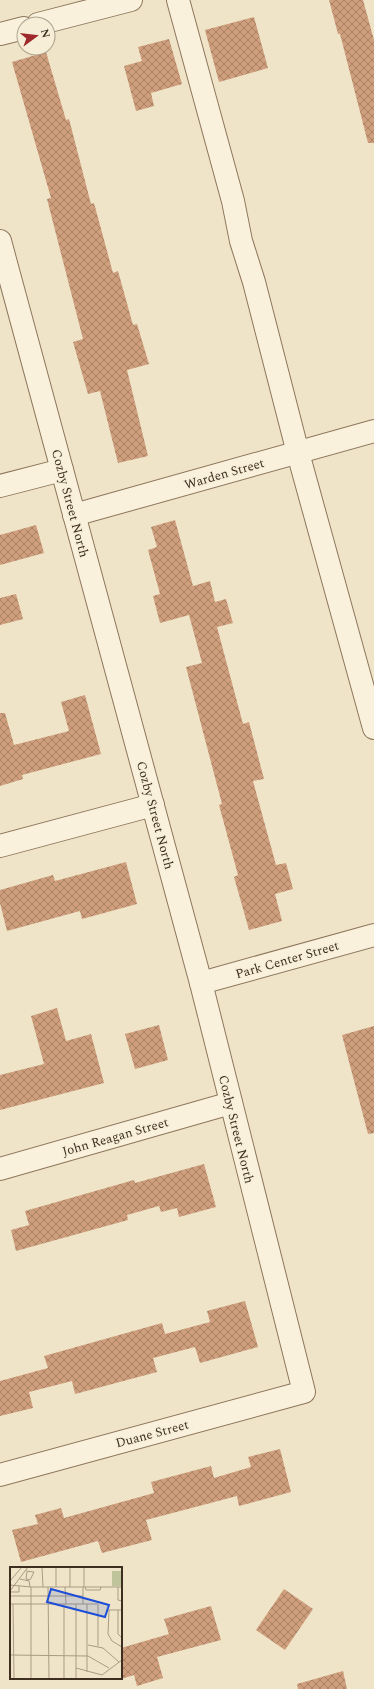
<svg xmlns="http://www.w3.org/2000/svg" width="374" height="1689" viewBox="0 0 374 1689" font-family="Spectral,serif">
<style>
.building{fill:url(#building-cross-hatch)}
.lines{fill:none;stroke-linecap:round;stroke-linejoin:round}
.minor-casing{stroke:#8d765c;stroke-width:24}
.minor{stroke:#faf1dc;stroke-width:22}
.labels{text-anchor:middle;stroke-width:3;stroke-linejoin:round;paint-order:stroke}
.street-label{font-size:13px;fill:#3d2e20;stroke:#f7eed8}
.inset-road{fill:none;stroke:#a89b85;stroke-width:1}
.view{fill:#1d4ed8;fill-opacity:0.15;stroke:#1d4ed8;stroke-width:2}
.inset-edge{fill:none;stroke:#3d2e20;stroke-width:2}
</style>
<defs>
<pattern id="building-cross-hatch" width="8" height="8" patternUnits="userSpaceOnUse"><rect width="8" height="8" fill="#cf9f7d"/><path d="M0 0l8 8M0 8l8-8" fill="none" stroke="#a98266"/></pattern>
</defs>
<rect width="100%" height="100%" fill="#f0e4c8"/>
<!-- building -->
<g class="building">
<path d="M 329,0 L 363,0 L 374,40 L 374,143 L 368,143 L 340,34 L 338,34 Z"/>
<path d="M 254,17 L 268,68 L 219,82 L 205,30 Z"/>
<path d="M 169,39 L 182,84 L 151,93 L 154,106 L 136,111 L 124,66 L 142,61 L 138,47 Z"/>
<path d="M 46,52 L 66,120 L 69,119 L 91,204 L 94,203 L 113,273 L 118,271 L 133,325 L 137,324 L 149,364 L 127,370 L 148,456 L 118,463 L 100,391 L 88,394 L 73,342 L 83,339 L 47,199 L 51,198 L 12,62 Z"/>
<path d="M 175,520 L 193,586 L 210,581 L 215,602 L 226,599 L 233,623 L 217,627 L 243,724 L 249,722 L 264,779 L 253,781 L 276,865 L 286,863 L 293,889 L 275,894 L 282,921 L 249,930 L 234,877 L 238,875 L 219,805 L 222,804 L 186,667 L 202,663 L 189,615 L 160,623 L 153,596 L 160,594 L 148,550 L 157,547 L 151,527 Z"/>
<path d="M 36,525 L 44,553 L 0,565 L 0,535 Z"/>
<path d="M 16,594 L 23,619 L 0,625 L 0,598 Z"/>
<path d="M 85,695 L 101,754 L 22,775 L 23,779 L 0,786 L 0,713 L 5,713 L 14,745 L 69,731 L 61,702 Z"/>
<path d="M 126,862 L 137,904 L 82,919 L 80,911 L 7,931 L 0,903 L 0,890 L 53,875 L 55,881 Z"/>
<path d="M 57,1008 L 66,1041 L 91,1034 L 104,1083 L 0,1110 L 0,1075 L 44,1064 L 31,1016 Z"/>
<path d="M 159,1025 L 168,1060 L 135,1069 L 125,1034 Z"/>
<path d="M 374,1026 L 374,1133 L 368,1134 L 342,1035 Z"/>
<path d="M 204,1164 L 216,1207 L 179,1217 L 177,1208 L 161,1212 L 159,1206 L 127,1215 L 128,1220 L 16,1251 L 11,1230 L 29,1225 L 25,1211 L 134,1180 L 135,1183 Z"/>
<path d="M 245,1301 L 258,1347 L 200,1363 L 195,1347 L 153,1358 L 157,1372 L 75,1394 L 72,1381 L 29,1392 L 33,1408 L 0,1416 L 0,1381 L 48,1368 L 44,1356 L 162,1323 L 165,1334 L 210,1322 L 207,1311 Z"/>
<path d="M 280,1449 L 291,1492 L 239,1506 L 237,1496 L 146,1520 L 152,1540 L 102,1553 L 98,1541 L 21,1562 L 12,1530 L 38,1524 L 35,1515 L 61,1508 L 64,1518 L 154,1493 L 151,1482 L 211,1466 L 214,1478 L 251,1467 L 248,1457 Z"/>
<path d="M 284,1589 L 313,1609 L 285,1650 L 256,1630 Z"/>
<path d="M 211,1606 L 221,1640 L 157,1657 L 163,1678 L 137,1686 L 134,1675 L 121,1679 L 121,1648 L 169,1634 L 164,1619 Z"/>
<path d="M 343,1671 L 347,1689 L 298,1689 L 297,1684 Z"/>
</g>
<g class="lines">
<defs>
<g id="minor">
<path d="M 178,0 L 233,201 L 241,241 L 254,282 L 298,453 L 374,728"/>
<path d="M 38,24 L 131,0"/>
<path d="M 0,34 L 24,28"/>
<path d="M 0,241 L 201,983 L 304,1392 L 0,1475"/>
<path d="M 0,486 L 62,470"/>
<path d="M 74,515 L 374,431"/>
<path d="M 0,846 L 153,805"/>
<path d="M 201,983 L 374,935"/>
<path d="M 0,1169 L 231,1103"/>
</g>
</defs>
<!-- minor casing -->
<use href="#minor" class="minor-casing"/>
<!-- minor -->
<use href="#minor" class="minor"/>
</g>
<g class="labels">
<!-- street labels -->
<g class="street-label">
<text transform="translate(224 473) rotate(-16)" y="5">Warden Street</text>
<text transform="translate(71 503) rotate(75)" y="5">Cozby Street North</text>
<text transform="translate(156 815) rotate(75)" y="5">Cozby Street North</text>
<text transform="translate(287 959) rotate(-16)" y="5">Park Center Street</text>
<text transform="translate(237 1129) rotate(76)" y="5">Cozby Street North</text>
<text transform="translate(115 1136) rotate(-16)" y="5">John Reagan Street</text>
<text transform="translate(152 1433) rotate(-15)" y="5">Duane Street</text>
</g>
</g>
<!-- overview -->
<g transform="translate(10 1567)">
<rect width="112" height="112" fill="#f0e4c8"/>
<path d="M 102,4 L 112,4 L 112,19 L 102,19 Z" fill="#bfc49a"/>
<path class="inset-road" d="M 32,0 L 33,20M 46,0 L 46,20M 16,4 L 24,5 L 20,13 L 16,12 L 17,5M 10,12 L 19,14 L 20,20M 0,14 L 12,0M 0,18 L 21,20 L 112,20M 21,20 L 21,112M 38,20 L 39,112M 55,20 L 56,37M 60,20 L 60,0M 73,20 L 73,37M 74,20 L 74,0M 75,20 L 76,23 L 90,23 L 91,20M 108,20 L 108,33 L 112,34M 0,24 L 18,0M 0,25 L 9,25 L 9,19M 0,29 L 73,29M 0,37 L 88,37 L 88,79M 3,37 L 4,112M 54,37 L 54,112M 77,37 L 77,105M 108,43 L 108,67 L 112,71M 112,43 L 99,43 L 98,67 L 102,74 L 112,80M 78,78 L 93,81 L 109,95M 0,88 L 78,89 L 99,101M 66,101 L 92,108 L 112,93M 66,112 L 66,37"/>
<path class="view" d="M 41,22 L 99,38 L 95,50 L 37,35 Z"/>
<rect width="112" height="112" class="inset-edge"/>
</g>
<!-- north arrow -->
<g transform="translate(36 36) rotate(75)"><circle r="19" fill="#f7eed8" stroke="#ada18e"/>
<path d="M0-3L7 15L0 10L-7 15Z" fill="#9e2a2b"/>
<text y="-6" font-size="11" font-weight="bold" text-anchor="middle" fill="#3d2e20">N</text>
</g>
</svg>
